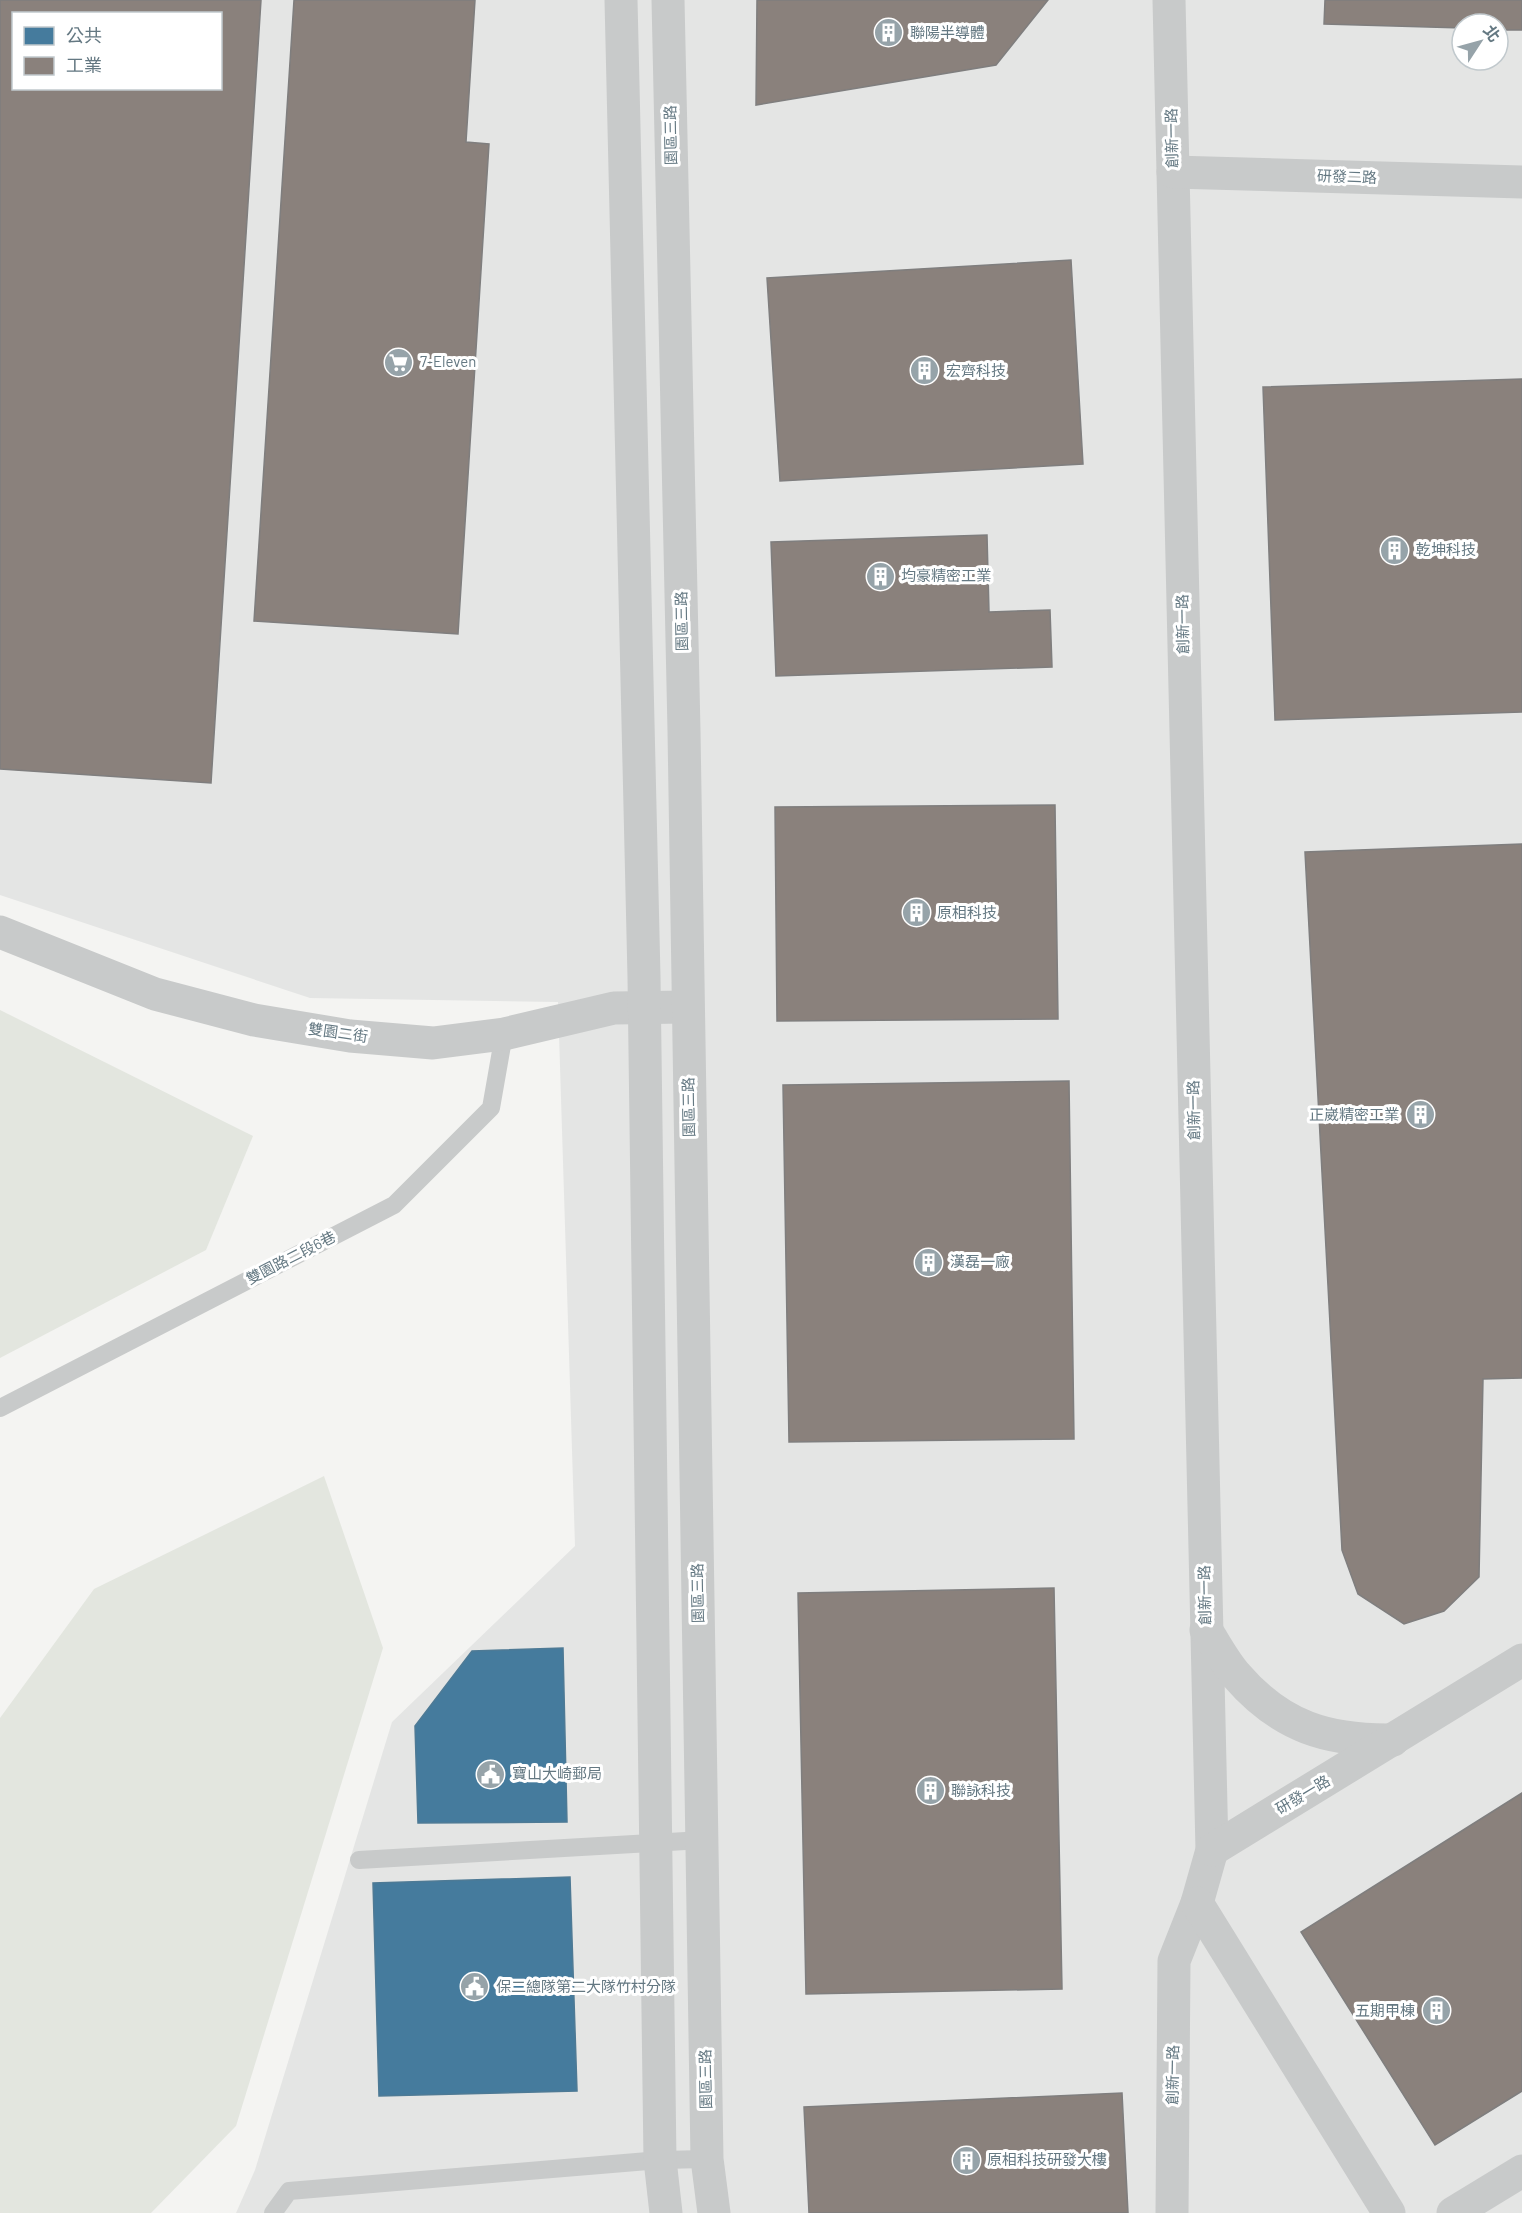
<svg xmlns="http://www.w3.org/2000/svg" width="1522" height="2213" viewBox="0 0 1522 2213" font-family="Barlow,'Noto Sans TC',sans-serif">
<style>
.built{fill:#e4e5e4;fill-rule:evenodd}
.green{fill:#e3e6df}
.public{fill:#457b9d;stroke:#4e7a95;stroke-width:1.5}
.industry{fill:#8a817c;stroke:#7f7e7e;stroke-width:1.5;fill-rule:evenodd}
.lines{fill:none;stroke-linecap:round;stroke-linejoin:round}
.service{stroke:#c8caca;stroke-width:18}
.minor{stroke:#c8caca;stroke-width:33}
.tertiary{stroke:#c8caca;stroke-width:33}
.labels{text-anchor:middle;stroke-width:6;stroke-linejoin:round;paint-order:stroke}
.poi-label{font-size:15px;fill:#647882;stroke:#fff;text-anchor:start}
.street-label{font-size:15px;fill:#647882;stroke:#fff}
</style>
<rect width="100%" height="100%" fill="#f4f4f2"/>
<!-- built -->
<path class="built" d="M 0,0 L 1522,0 L 1522,2213 L 236,2213 L 255,2170 L 392,1722 L 575,1546 L 558,1002 L 310,998 L 0,895 ZM 14,14 L 220,14 L 220,88 L 14,88 ZM 1462,24 L 1498,24 L 1498,60 L 1462,60 Z"/>
<!-- green -->
<g class="green">
<path d="M 0,1010 L 253,1136 L 206,1250 L 0,1358 Z"/>
<path d="M 324,1476 L 383,1648 L 236,2126 L 151,2213 L 0,2213 L 0,1718 L 94,1589 Z"/>
</g>
<!-- public -->
<g class="public">
<path d="M 563,1648 L 567,1822 L 418,1823 L 415,1726 L 472,1651 Z"/>
<path d="M 570,1877 L 577,2091 L 379,2096 L 373,1883 Z"/>
</g>
<!-- industry -->
<g class="industry">
<path d="M 0,0 L 261,0 L 211,783 L 0,769 ZM 14,14 L 220,14 L 220,88 L 14,88 Z"/>
<path d="M 294,0 L 475,0 L 466,142 L 489,144 L 458,634 L 254,621 Z"/>
<path d="M 757,0 L 1048,0 L 996,65 L 756,105 Z"/>
<path d="M 1325,0 L 1522,0 L 1522,30 L 1498,30 L 1498,24 L 1462,24 L 1462,28 L 1324,24 Z"/>
<path d="M 1071,260 L 1083,464 L 780,481 L 767,278 Z"/>
<path d="M 1522,379 L 1522,712 L 1275,720 L 1263,387 Z"/>
<path d="M 987,535 L 989,612 L 1050,610 L 1052,667 L 776,676 L 771,542 Z"/>
<path d="M 1055,805 L 1058,1019 L 777,1021 L 775,807 Z"/>
<path d="M 1522,844 L 1522,1378 L 1483,1379 L 1479,1577 L 1444,1611 L 1404,1624 L 1358,1594 L 1342,1550 L 1305,852 Z"/>
<path d="M 1069,1081 L 1074,1439 L 789,1442 L 783,1085 Z"/>
<path d="M 1054,1588 L 1062,1989 L 806,1994 L 798,1593 Z"/>
<path d="M 1522,1793 L 1522,2091 L 1435,2145 L 1301,1932 Z"/>
<path d="M 1122,2093 L 1128,2213 L 809,2213 L 804,2107 Z"/>
</g>
<g class="lines">
<!-- service -->
<g class="service">
<path d="M 0,1408 L 394,1205 L 491,1108 L 504,1034"/>
<path d="M 359,1860 L 703,1840"/>
<path d="M 273,2213 L 289,2191 L 660,2160 L 707,2159"/>
</g>
<!-- minor -->
<g class="minor">
<path d="M 1169,0 L 1212,1850 L 1197,1903 L 1174,1961 L 1172,2213"/>
<path d="M 1173,172 L 1522,182"/>
<path d="M 0,932 L 155,994 L 254,1020 L 350,1036 L 433,1043 L 504,1034 L 614,1008 L 687,1007"/>
<path d="M 1206,1630 C 1216,1645 1225,1663 1237,1676 C 1281,1727 1328,1741 1393,1740"/>
<path d="M 1212,1850 L 1522,1660"/>
<path d="M 1197,1903 L 1389,2213"/>
<path d="M 1453,2213 L 1522,2171"/>
</g>
<!-- tertiary -->
<g class="tertiary">
<path d="M 621,0 L 644,977 L 660,2160 L 666,2213"/>
<path d="M 668,0 L 684,731 L 707,2159 L 714,2213"/>
</g>
</g>
<!-- icons -->
<defs>
<symbol id="building-disc" viewBox="-11 -11 22 22"><circle r="9.5" fill="#96a3a9" stroke="#fff"/><path d="M-4-6H4V6H1V3H-1V6H-4ZM-2.5-4.3h1.7v1.8h-1.7ZM.8-4.3h1.7v1.8H.8ZM-2.5-1h1.7V.8h-1.7ZM.8-1h1.7V.8H.8Z" fill="#fff"/></symbol>
<symbol id="supermarket-disc" viewBox="-11 -11 22 22"><circle r="9.5" fill="#96a3a9" stroke="#fff"/><path d="M-6-5.5h2.5l.6 2H6L4.5 2H-2.5L-4.4-4H-6ZM-1.5 3.2a1.3 1.3 0 1 0 .1 0ZM3 3.2a1.3 1.3 0 1 0 .1 0Z" fill="#fff"/></symbol>
<symbol id="civic-disc" viewBox="-11 -11 22 22"><circle r="9.5" fill="#96a3a9" stroke="#fff"/><path d="M-.6-6.5H3V-4.5H.6V-3L4-1V1h2V6H-6V1h2V-1L-.6-3ZM-1.2 2.5V6h2.4V2.5Z" fill="#fff"/></symbol>
</defs>
<g fill-rule="evenodd">
<use href="#building-disc" x="872" y="16" width="33" height="33"/>
<use href="#supermarket-disc" x="382" y="346" width="33" height="33"/>
<use href="#building-disc" x="908" y="354" width="33" height="33"/>
<use href="#building-disc" x="1378" y="534" width="33" height="33"/>
<use href="#building-disc" x="864" y="560" width="33" height="33"/>
<use href="#building-disc" x="900" y="896" width="33" height="33"/>
<use href="#building-disc" x="1404" y="1098" width="33" height="33"/>
<use href="#building-disc" x="912" y="1246" width="33" height="33"/>
<use href="#civic-disc" x="474" y="1758" width="33" height="33"/>
<use href="#building-disc" x="914" y="1774" width="33" height="33"/>
<use href="#civic-disc" x="458" y="1970" width="33" height="33"/>
<use href="#building-disc" x="1420" y="1994" width="33" height="33"/>
<use href="#building-disc" x="950" y="2144" width="33" height="33"/>
</g>
<g class="labels">
<!-- poi labels -->
<g class="poi-label">
<text x="910" y="38">聯陽半導體</text>
<text x="420" y="367">7-Eleven</text>
<text x="946" y="376">宏齊科技</text>
<text x="1416" y="555">乾坤科技</text>
<text x="901" y="581">均豪精密工業</text>
<text x="937" y="918">原相科技</text>
<text x="1399" y="1120" text-anchor="end">正崴精密工業</text>
<text x="950" y="1267">漢磊一廠</text>
<text x="512" y="1779">寶山大崎郵局</text>
<text x="951" y="1796">聯詠科技</text>
<text x="496" y="1992">保二總隊第二大隊竹村分隊</text>
<text x="1415" y="2016" text-anchor="end">五期甲棟</text>
<text x="987" y="2165">原相科技研發大樓</text>
</g>
<!-- street labels -->
<g class="street-label">
<text transform="translate(671 135) rotate(-91)" y="5">園區三路</text>
<text transform="translate(1172 138) rotate(-91)" y="5">創新一路</text>
<text transform="translate(1347 177) rotate(2)" y="5">研發二路</text>
<text transform="translate(682 621) rotate(-91)" y="5">園區三路</text>
<text transform="translate(1183 624) rotate(-91)" y="5">創新一路</text>
<text transform="translate(338 1033) rotate(8)" y="5">雙園二街</text>
<text transform="translate(689 1107) rotate(-91)" y="5">園區三路</text>
<text transform="translate(1194 1110) rotate(-91)" y="5">創新一路</text>
<text transform="translate(291 1258) rotate(-27)" y="5">雙園路二段6巷</text>
<text transform="translate(698 1593) rotate(-91)" y="5">園區三路</text>
<text transform="translate(1205 1595) rotate(-91)" y="5">創新一路</text>
<text transform="translate(1303 1795) rotate(-31)" y="5">研發一路</text>
<text transform="translate(1173 2075) rotate(-89)" y="5">創新一路</text>
<text transform="translate(706 2079) rotate(-91)" y="5">園區三路</text>
</g>
</g>
<!-- legend -->
<rect x="12" y="12" width="210" height="78" fill="#ffffff" stroke="#c1c9cd" stroke-width="1.5"/>
<rect x="24" y="27" width="30" height="18" fill="#457b9d" stroke="#c1c9cd" stroke-width="1.5"/>
<text x="66" y="42" font-size="18" fill="#647882">公共</text>
<rect x="24" y="57" width="30" height="18" fill="#8a817c" stroke="#c1c9cd" stroke-width="1.5"/>
<text x="66" y="72" font-size="18" fill="#647882">工業</text>
<!-- north arrow -->
<g transform="translate(1480 42) rotate(54)"><circle r="28" fill="#ffffff" stroke="#c1c9cd" stroke-width="1.5"/>
<path d="M0-4.5L10 22L0 15L-10 22Z" fill="#96a3a9"/>
<text y="-9" font-size="16" font-weight="bold" text-anchor="middle" fill="#647882">北</text>
</g>
</svg>
